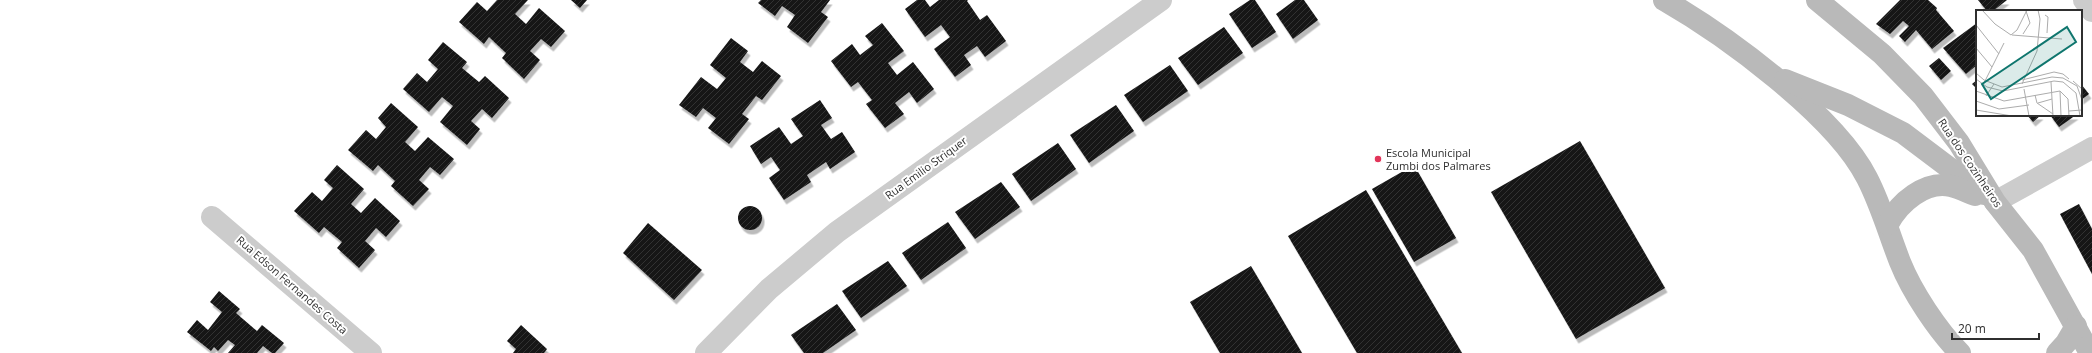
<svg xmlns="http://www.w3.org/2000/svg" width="2092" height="353" viewBox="0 0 2092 353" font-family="'Open Sans',sans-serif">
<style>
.building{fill:url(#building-hatch);filter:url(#shadow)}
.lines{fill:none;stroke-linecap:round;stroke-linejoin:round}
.street{stroke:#ccc;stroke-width:22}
.secondary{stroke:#b9b9b9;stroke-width:22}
.poi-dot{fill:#e2355a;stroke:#fff;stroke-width:1.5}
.labels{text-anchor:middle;stroke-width:4;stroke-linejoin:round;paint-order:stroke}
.poi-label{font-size:11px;fill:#2f2f2f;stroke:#fff;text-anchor:start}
.street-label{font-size:11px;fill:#2f2f2f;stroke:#fff}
.inset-road{fill:none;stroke:#acacac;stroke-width:1}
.view{fill:#0f766e;fill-opacity:0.15;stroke:#0f766e;stroke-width:2}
.inset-edge{fill:none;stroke:#2f2f2f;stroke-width:2}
</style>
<defs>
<pattern id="building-hatch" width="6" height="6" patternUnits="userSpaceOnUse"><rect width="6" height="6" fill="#161616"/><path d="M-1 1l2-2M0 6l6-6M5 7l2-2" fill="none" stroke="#303030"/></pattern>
<filter id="shadow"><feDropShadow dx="2.5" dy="4.5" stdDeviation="0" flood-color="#0004"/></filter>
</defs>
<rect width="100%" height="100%" fill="#fff"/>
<!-- building -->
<g class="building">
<path d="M 497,0 L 528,0 L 515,14 L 526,24 L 539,8 L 565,31 L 551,47 L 541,39 L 530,51 L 540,60 L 524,79 L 502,58 L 506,53 L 489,37 L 484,44 L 459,22 L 477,2 L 487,11 Z"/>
<path d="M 571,0 L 587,0 L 580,8 Z"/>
<path d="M 761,0 L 830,0 L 821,12 L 828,17 L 808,43 L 787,27 L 795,15 L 782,6 L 775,16 L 758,3 Z"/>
<path d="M 917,0 L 925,0 L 930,7 L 939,0 L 968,0 L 967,1 L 980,20 L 987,15 L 1006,41 L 985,57 L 977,46 L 964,55 L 971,65 L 955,77 L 934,49 L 950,37 L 941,25 L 925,37 L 905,9 Z"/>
<path d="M 1250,0 L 1255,0 L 1276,32 L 1252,48 L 1229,14 Z"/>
<path d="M 1295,0 L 1304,0 L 1318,20 L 1293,39 L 1276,14 Z"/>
<path d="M 1900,0 L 1928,0 L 1937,8 L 1936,10 L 1954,31 L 1932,49 L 1916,30 L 1905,42 L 1899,36 L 1909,26 L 1903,21 L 1890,34 L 1876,24 Z"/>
<path d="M 1978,0 L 2007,0 L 1993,11 L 1987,11 Z"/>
<path d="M 882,23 L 904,51 L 888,63 L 897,75 L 913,62 L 934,89 L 917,103 L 909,92 L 895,103 L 904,114 L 885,128 L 866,104 L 872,100 L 858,82 L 851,87 L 831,61 L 852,44 L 860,55 L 873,45 L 865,36 Z"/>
<path d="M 1977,23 L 1977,65 L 1966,74 L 1943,48 Z"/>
<path d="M 1224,27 L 1243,53 L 1198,85 L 1178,58 Z"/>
<path d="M 731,38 L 748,51 L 740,62 L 753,72 L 762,61 L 781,76 L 762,100 L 756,96 L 742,114 L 749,119 L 729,144 L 708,128 L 716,118 L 703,108 L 696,117 L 679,105 L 701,77 L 717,89 L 726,78 L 710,65 Z"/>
<path d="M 443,42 L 467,62 L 462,68 L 479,82 L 485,76 L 509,98 L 492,118 L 482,109 L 471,121 L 480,129 L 467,145 L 440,122 L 453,106 L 442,97 L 429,112 L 403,89 L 417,73 L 427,82 L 438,69 L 428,60 Z"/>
<path d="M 1939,58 L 1951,71 L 1941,80 L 1929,66 Z"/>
<path d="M 1170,65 L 1188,91 L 1143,122 L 1124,95 Z"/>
<path d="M 1977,80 L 1977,89 L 1972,84 Z"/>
<path d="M 2081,84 L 2089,94 L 2081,100 Z"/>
<path d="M 820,100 L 832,118 L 821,125 L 831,139 L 842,132 L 855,152 L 830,169 L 826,162 L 807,175 L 811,182 L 784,200 L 769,178 L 780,170 L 771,157 L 761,164 L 750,146 L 779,127 L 791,144 L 803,136 L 791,119 Z"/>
<path d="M 391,103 L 418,127 L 405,142 L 415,151 L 428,137 L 454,159 L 440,175 L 430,167 L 419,180 L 429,189 L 413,206 L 391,186 L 395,181 L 378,165 L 373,171 L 348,150 L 366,130 L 376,139 L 386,127 L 378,118 Z"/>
<path d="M 1116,105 L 1134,131 L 1089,163 L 1070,135 Z"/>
<path d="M 2027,115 L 2041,115 L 2033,122 Z"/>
<path d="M 2050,115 L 2076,115 L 2059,127 Z"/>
<path d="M 1580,141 L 1665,288 L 1576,339 L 1491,192 Z"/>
<path d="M 1058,143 L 1076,169 L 1031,201 L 1012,174 Z"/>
<path d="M 337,165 L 364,189 L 351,204 L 361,213 L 375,198 L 400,221 L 386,237 L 376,228 L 365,241 L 375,250 L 359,268 L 337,248 L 342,242 L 324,227 L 319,233 L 294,211 L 312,192 L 322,201 L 333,188 L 324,180 Z"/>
<path d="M 1414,165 L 1456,238 L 1414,262 L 1372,189 Z"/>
<path d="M 1001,182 L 1020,207 L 975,239 L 955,212 Z"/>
<path d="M 1366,190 L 1462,353 L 1357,353 L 1288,236 Z"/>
<path d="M 2079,204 L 2092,229 L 2092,274 L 2060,214 Z"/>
<circle cx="750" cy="218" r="12"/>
<path d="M 948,222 L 966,248 L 921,280 L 902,253 Z"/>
<path d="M 648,223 L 702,270 L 674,300 L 623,253 Z"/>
<path d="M 888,261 L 907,286 L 861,318 L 842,291 Z"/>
<path d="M 1251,266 L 1302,353 L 1220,353 L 1190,302 Z"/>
<path d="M 219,291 L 240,309 L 236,313 L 257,331 L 262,325 L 284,343 L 275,353 L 272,353 L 263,346 L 257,353 L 228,353 L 235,345 L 228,340 L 218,351 L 214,347 L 211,351 L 187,332 L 197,320 L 208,330 L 222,312 L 210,302 Z"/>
<path d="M 837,304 L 856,330 L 823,353 L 804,353 L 791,335 Z"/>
<path d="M 521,325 L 547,349 L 544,353 L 513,353 L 516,349 L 507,341 Z"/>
</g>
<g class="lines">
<!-- street -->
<g class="street">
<path d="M 2084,0 L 2092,11"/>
<path d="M 1995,202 L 2092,148"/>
<path d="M 212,217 L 371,353"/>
<path d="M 706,353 L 769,289 L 837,232 L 1161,0"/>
</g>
<!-- secondary -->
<g class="secondary">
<path d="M 1664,0 C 1725,35 1835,115 1867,178 C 1881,205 1889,234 1900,262 C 1912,292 1938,331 1960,353"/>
<path d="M 1817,0 L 1882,54 L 1923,96 L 1959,143 L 1995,202 L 2033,250 L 2090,353"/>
<path d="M 1785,80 L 1848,105 L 1903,133 L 1984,194"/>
<path d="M 1888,224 C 1899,203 1925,180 1951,186 C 1959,188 1967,192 1975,195"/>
<path d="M 2057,353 L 2066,343 L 2076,326"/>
</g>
</g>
<!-- markers -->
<circle class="poi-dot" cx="1378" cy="159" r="4"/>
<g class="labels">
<!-- poi labels -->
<g class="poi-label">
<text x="1386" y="157">Escola Municipal<tspan x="1386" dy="13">Zumbi dos Palmares</tspan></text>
</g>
<!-- street labels -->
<g class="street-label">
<text transform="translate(1970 163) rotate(56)" y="4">Rua dos Cozinheiros</text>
<text transform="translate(926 168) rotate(-36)" y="4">Rua Emilio Striquer</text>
<text transform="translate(292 285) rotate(41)" y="4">Rua Edson Fernandes Costa</text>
</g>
</g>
<!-- overview -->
<g transform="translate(1976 10)">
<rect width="106" height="106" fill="#fff"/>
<path class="inset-road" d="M 6,0 L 19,14 L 35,25 L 41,20 L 51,0M 69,5 L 72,7 L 71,23M 0,15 L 23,44M 47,24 L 54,13 L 50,1M 36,25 L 86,29M 0,38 L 16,57M 0,63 L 8,70 L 26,77 L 76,67 L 87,68 L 101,76 L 106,90M 0,69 L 11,77 L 27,81 L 78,71 L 87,72 L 100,83 L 104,106M 46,70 L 78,62 L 87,64 L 93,69M 97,71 L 106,79M 75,72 L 77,106M 46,74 L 61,41 L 64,9 L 62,0M 7,75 L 28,33M 48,79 L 53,106M 0,81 L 28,91 L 84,81 L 92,89 L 93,106M 84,81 L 85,106M 59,85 L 61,93 L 77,104M 10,86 L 18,74M 0,91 L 23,99 L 53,95M 62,93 L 76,89M 0,100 L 36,106M 93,101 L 106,100"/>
<path class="view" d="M 91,17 L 100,32 L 15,89 L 6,74 Z"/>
<rect width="106" height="106" class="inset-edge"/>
</g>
<!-- scale -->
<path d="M1952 333v6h87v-6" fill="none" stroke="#2f2f2f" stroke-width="2"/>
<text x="1958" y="333" font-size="12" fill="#2f2f2f" stroke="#ffffff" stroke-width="3" paint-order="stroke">20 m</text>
</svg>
